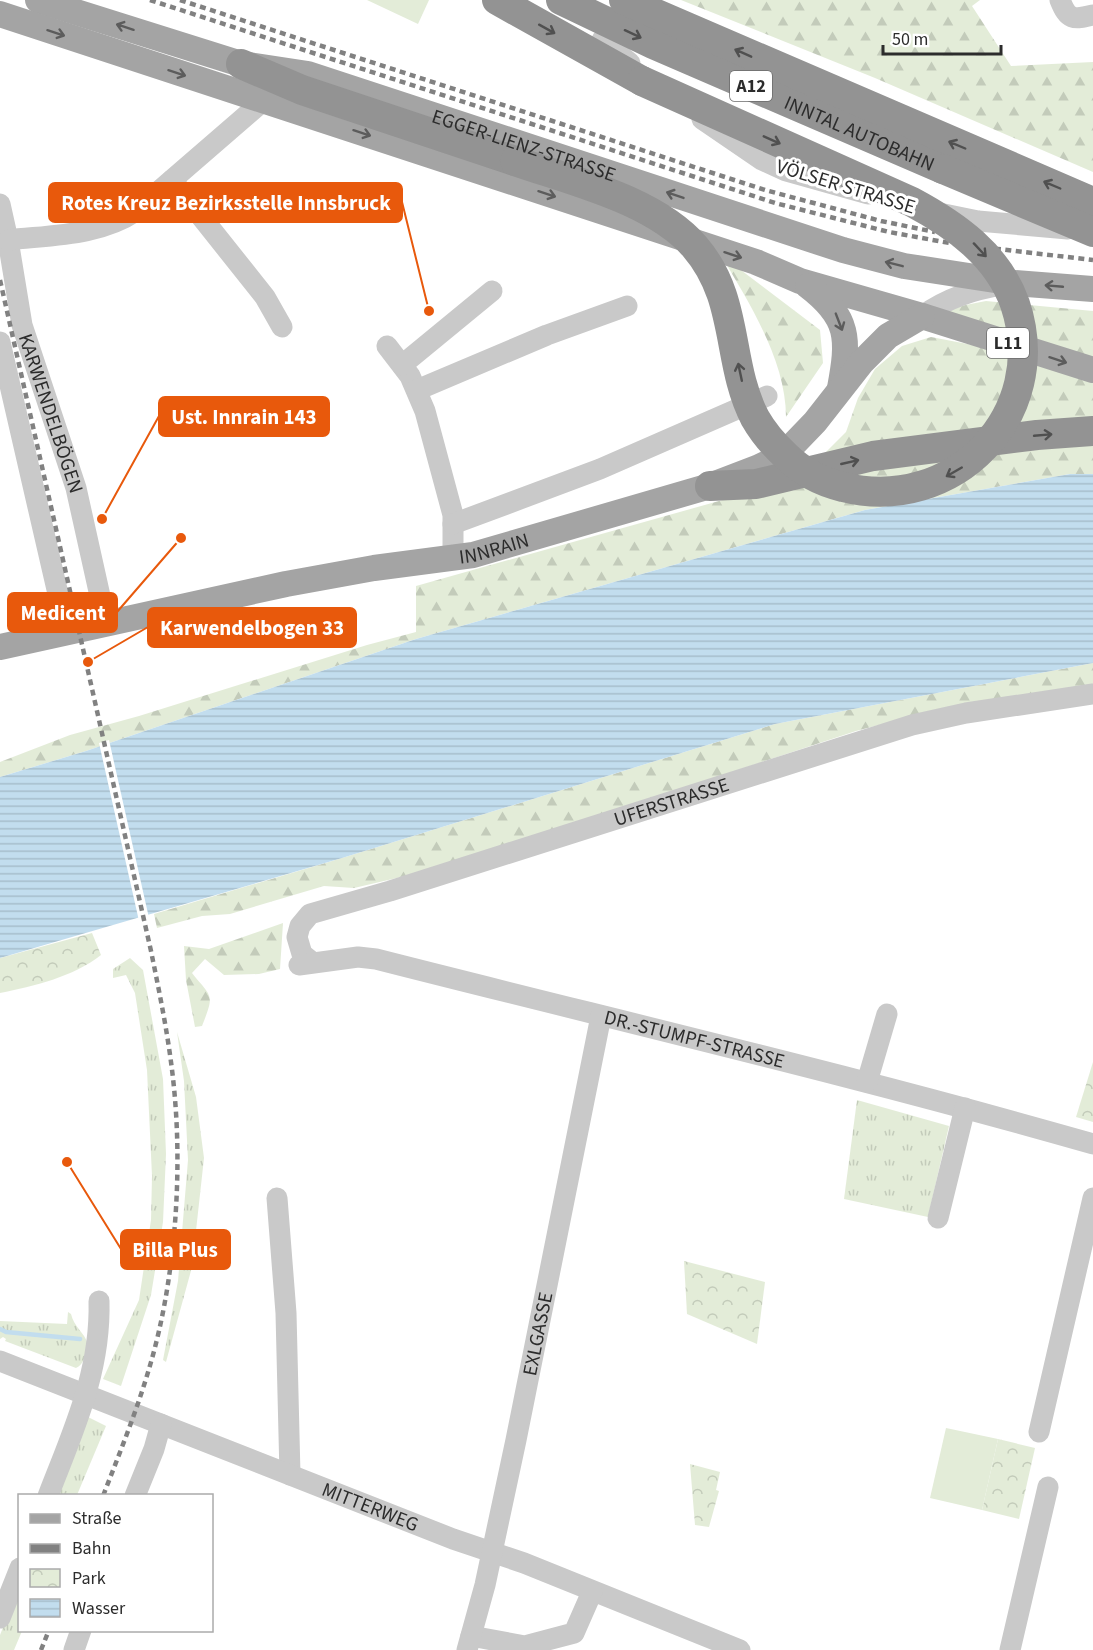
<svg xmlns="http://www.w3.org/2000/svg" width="1093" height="1650" viewBox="0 0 1093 1650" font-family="'Source Sans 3',sans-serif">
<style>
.grass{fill:url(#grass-tufts)}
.forest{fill:url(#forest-firs)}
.park{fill:url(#park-crowns)}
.garden{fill:#e3ecd8}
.water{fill:url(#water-rules)}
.pier{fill:#fff}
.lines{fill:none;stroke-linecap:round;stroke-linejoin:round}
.stream{stroke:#c2ddee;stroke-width:4.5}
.minor{stroke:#c9c9c9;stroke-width:21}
.major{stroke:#a4a4a4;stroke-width:26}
.highway{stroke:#939393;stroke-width:30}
.rail{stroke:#818181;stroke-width:4.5;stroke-dasharray:6 4.5;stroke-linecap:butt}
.highway-bridge{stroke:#939393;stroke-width:30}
.oneway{stroke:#5c5c5c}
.oneway2{stroke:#505050}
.labels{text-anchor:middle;stroke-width:6;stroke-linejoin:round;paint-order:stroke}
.shield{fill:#fff;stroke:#6b6b6b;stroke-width:1.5}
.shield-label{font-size:18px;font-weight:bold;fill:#2c2c2c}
.street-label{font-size:20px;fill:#2c2c2c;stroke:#fff}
.leader{fill:none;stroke:#e8590c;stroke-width:2}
.callout-dot{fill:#e8590c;stroke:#fff;stroke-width:2}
.callout{fill:#e8590c;stroke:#e8590c;stroke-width:2}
.callout-label{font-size:21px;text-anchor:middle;font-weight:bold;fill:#fff}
</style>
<defs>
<pattern id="grass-tufts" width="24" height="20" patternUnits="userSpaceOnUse" patternTransform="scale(1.5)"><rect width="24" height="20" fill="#e3ecd8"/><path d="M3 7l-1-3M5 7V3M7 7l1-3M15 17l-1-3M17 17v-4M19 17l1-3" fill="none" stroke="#c3cbba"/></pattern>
<pattern id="forest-firs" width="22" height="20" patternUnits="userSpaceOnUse" patternTransform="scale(1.5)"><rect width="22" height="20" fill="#e3ecd8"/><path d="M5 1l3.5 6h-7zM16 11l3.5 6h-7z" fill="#c3cbba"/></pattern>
<pattern id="park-crowns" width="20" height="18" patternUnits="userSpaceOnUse" patternTransform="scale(1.5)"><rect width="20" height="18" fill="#e3ecd8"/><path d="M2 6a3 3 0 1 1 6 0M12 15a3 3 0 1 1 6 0" fill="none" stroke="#c3cbba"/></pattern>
<pattern id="water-rules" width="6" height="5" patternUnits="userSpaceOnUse" patternTransform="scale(1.5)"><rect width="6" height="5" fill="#c2ddee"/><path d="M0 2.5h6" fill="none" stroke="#a7becc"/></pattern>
</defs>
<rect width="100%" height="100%" fill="#fff"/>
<!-- grass -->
<g class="grass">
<path d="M 130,958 L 143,970 L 163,1079 L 166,1154 L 163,1222 L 151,1295 L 121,1386 L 103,1379 L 139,1300 L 151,1220 L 152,1176 L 147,1070 L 135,993 L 126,975 L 113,978 L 113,969 Z"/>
<path d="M 177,1032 L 196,1097 L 204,1158 L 192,1267 L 166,1362 L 163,1360 L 178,1281 L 188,1160 L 184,1081 Z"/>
<path d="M 857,1100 L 949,1126 L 928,1217 L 844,1199 Z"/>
<path d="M 68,1312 L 71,1314 C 74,1327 84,1332 88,1344 C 86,1353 85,1364 76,1368 L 5,1341 L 6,1339 L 3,1337 L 0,1339 L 0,1321 L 67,1324 Z"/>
<path d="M 88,1417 L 106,1426 L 77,1495 L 56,1496 Z"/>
<path d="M 19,1587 L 20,1630 L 22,1631 L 14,1650 L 0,1650 L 0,1635 Z"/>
</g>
<!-- forest -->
<g class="forest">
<path d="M 681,0 L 980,0 L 972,6 L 1011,66 L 1093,62 L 1093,172 L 875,78 Z"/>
<path d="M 721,255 L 820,330 L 823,363 L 786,417 C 786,360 749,303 721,255 Z"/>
<path d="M 986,301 L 1093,311 L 1093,359 L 940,310 Z"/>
<path d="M 931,337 L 978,346 L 1093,383 L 1093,418 L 824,454 L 846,432 L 858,398 L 875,369 L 902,346 Z"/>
<path d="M 1093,443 L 1093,474 L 1070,474 L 865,510 L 416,639 L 86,751 L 0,777 L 0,762 L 70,735 L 139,716 L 367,645 L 416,632 L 416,586 L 751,492 L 888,466 Z"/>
<path d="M 1093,663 L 1093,685 C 1013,694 934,710 856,731 L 448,866 L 354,888 L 324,886 L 230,914 L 202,916 L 157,928 L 154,914 L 342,858 L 775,724 Z"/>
<path d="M 283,923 L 280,969 L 259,974 L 224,975 L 205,959 L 192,973 C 212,998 215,993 202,1026 L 195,1027 L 186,980 L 184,946 L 209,949 Z"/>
</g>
<!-- park -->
<g class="park">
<path d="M 92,933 L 101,955 C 73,977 34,986 0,993 L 0,958 Z"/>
<path d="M 1093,1062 L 1093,1122 L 1076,1117 Z"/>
<path d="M 684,1261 L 765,1282 L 757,1344 L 687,1314 Z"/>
<path d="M 998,1439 L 1035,1448 L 1019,1519 L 982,1510 Z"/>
<path d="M 690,1464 L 720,1472 L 716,1490 L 719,1491 L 709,1527 L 695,1525 Z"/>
</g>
<!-- garden -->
<g class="garden">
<path d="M 367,0 L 429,0 L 418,24 Z"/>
<path d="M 946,1428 L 998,1439 L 982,1510 L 930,1498 Z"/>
</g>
<!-- water -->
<path class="water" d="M 1070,474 L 1093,474 L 1093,663 L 775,724 L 342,858 L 0,958 L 0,777 L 86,751 L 416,639 L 865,510 Z"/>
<!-- pier -->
<path class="pier" d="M 109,740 L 149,918 L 139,921 L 99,743 Z"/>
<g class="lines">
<!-- stream -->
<path class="stream" d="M 0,1329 L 6,1332 L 80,1339"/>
<!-- minor -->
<g class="minor">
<path d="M 1060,0 C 1068,20 1073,20 1093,15"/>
<path d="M 602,40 L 630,63"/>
<path d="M 702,119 L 762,160 L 786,171 L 868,194"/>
<path d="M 172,180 L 265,297 L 282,327"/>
<path id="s1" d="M 0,204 L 8,240 L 22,325 L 76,488 L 106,623"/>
<path d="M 939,213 L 978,221 L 1068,229"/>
<path d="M 8,240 C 51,235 99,236 136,211 L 263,101"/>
<path d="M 922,316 C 947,298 973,290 1002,285"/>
<path d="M 0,342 L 67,633"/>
<path d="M 387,346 L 410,376 L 425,411 L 453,515 L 453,558"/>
<path d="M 402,365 L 492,291"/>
<path d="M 417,390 L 547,335 L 627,306"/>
<path d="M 453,524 L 600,469 L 767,396"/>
<path id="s2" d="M 312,962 L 302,954 L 297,937 L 300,926 L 310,914 L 390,891 L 912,725 L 966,713 L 1093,694"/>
<path id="s3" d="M 299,965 L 358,957 L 376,959 C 615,1020 856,1076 1093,1144"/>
<path d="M 867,1082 L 887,1014"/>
<path d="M 277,1198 L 286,1313 L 290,1475"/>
<path d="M 938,1218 L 965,1108"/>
<path id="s4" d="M 0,1361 L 453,1539 L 524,1563 L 740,1650"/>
<path d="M 1039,1432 L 1093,1198"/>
<path d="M 48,1496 C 73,1431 101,1372 99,1301"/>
<path d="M 135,1496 L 154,1449 L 161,1424"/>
<path d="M 0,1618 L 20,1568"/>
<path d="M 471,1636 L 525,1646 L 574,1633 L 592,1592"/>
<path d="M 74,1650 L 81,1630"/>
<path id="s5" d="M 467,1650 L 485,1585 L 516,1440 L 601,1016"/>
<path d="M 1010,1650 L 1048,1487"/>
</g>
<!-- major -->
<g class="major">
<path id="s6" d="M 38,0 L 241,64 L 308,74 L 843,250 L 904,266 L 1014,283 L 1093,289"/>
<path d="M 0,14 L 756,262 L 800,281 L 922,316 L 1093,370"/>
<path d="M 808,286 C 850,318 849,339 840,388"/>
<path id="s7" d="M 0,647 L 286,584 L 374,568 L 473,555 L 710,486 L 757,468 L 774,460 L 789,449 L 815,422 L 862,362 L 888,336 L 922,316"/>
</g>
<!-- highway -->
<g class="highway">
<path d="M 497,0 L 642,81"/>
<path id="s8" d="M 561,0 L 653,44 L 943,169"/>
<path d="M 624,0 L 1093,202"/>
<path d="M 241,64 L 302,90 L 515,161"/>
<path d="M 710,486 L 756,484 L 873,456 L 1037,435 L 1093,431"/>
</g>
<!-- rail -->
<g class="rail">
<path d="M 150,0 L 775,203 L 889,232 L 955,244 L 1093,260"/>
<path d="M 180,0 L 765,190 L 881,221 L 935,232"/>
<path d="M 0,280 L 151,951 C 161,1000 171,1049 175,1099 C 182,1183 174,1282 151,1362 C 138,1408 120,1452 103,1496"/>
<path d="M 41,1650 L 49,1630"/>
</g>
<!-- highway-bridge -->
<g class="highway-bridge">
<path d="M 515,161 C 572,181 655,200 695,247 C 740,299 726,362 755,418 C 763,432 773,444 785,455 C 801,471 821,482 843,487 C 953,515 1052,414 1015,304 C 998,255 955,225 912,202 L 642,81"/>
<path d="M 943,169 L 1093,232"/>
</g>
</g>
<!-- one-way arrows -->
<defs><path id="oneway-shaft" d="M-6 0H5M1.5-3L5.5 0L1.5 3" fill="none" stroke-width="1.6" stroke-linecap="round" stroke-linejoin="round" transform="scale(1.5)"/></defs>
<g class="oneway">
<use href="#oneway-shaft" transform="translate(125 27) rotate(-162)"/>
<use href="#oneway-shaft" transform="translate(56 33) rotate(18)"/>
<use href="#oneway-shaft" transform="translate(177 73) rotate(18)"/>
<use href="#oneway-shaft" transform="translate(362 133) rotate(18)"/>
<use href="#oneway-shaft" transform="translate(547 194) rotate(18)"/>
<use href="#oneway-shaft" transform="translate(675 195) rotate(-161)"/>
<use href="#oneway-shaft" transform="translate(733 255) rotate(18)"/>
<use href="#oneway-shaft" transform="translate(894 264) rotate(-166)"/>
<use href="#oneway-shaft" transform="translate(1054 286) rotate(-175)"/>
<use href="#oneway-shaft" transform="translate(839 322) rotate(69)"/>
<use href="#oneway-shaft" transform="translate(1058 360) rotate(18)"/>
</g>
<g class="oneway2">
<use href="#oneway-shaft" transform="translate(547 29) rotate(29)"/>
<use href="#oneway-shaft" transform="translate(633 34) rotate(25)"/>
<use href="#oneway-shaft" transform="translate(743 53) rotate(-156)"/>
<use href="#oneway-shaft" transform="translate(772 140) rotate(24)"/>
<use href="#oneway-shaft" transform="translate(957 145) rotate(-157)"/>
<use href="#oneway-shaft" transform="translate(1052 185) rotate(-157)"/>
<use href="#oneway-shaft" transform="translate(980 250) rotate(47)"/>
<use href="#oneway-shaft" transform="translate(740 372) rotate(-102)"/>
<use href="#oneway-shaft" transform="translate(1043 435) rotate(-5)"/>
<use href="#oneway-shaft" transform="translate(850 462) rotate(-13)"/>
<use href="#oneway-shaft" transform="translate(954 472) rotate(150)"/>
</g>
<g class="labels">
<!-- shield labels -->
<g class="shield">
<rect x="730" y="71" width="42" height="30" rx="4.5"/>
<rect x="987" y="328" width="42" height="30" rx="4.5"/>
</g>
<g class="shield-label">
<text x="751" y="92">A12</text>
<text x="1008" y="349">L11</text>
</g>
<!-- street labels -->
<g class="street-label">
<text dy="7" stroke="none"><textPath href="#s8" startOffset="327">INNTAL AUTOBAHN</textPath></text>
<text dy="7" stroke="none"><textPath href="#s6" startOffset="508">EGGER-LIENZ-STRASSE</textPath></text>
<text transform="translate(846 186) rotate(17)" y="7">VÖLSER STRASSE</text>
<text dy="7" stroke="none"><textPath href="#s1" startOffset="216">KARWENDELBÖGEN</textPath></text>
<text dy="7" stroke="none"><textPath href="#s7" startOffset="504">INNRAIN</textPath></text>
<text dy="7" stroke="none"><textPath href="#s2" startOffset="436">UFERSTRASSE</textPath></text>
<text dy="7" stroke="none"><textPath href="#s3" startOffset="406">DR.-STUMPF-STRASSE</textPath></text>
<text dy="7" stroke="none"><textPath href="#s5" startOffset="324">EXLGASSE</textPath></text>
<text dy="7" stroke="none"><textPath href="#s4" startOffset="398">MITTERWEG</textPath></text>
</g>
</g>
<!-- callouts -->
<path class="leader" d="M429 311L402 202M102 519L159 416M181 538L117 612M88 662L148 627M67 1162L121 1249"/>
<g class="callout-dot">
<circle cx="429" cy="311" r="6"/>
<circle cx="102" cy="519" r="6"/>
<circle cx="181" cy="538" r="6"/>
<circle cx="88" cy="662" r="6"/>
<circle cx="67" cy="1162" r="6"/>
</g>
<g class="callout">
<rect x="49" y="183" width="353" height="39" rx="6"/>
<rect x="159" y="397" width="170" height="39" rx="6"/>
<rect x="8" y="593" width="109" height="39" rx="6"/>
<rect x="148" y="608" width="208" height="39" rx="6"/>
<rect x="121" y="1230" width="109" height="39" rx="6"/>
</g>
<g class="callout-label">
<text x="226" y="210">Rotes Kreuz Bezirksstelle Innsbruck</text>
<text x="244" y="424">Ust. Innrain 143</text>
<text x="63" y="620">Medicent</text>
<text x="252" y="635">Karwendelbogen 33</text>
<text x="175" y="1257">Billa Plus</text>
</g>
<!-- legend -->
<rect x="18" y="1494" width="195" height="138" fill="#ffffff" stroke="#ababab" stroke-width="1.5"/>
<rect x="30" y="1514" width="30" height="9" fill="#a4a4a4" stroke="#ababab" stroke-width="1.5"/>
<text x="72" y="1524" font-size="18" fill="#2c2c2c">Straße</text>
<rect x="30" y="1544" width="30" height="9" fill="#818181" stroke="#ababab" stroke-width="1.5"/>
<text x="72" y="1554" font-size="18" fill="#2c2c2c">Bahn</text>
<rect x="30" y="1569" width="30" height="18" fill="url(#park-crowns)" stroke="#ababab" stroke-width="1.5"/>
<text x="72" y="1584" font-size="18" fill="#2c2c2c">Park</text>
<rect x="30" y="1599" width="30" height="18" fill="url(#water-rules)" stroke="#ababab" stroke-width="1.5"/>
<text x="72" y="1614" font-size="18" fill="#2c2c2c">Wasser</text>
<!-- scale -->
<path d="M883 45v9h118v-9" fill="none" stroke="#2c2c2c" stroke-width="3"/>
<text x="892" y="45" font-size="18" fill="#2c2c2c" stroke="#ffffff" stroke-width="4.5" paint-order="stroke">50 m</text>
</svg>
